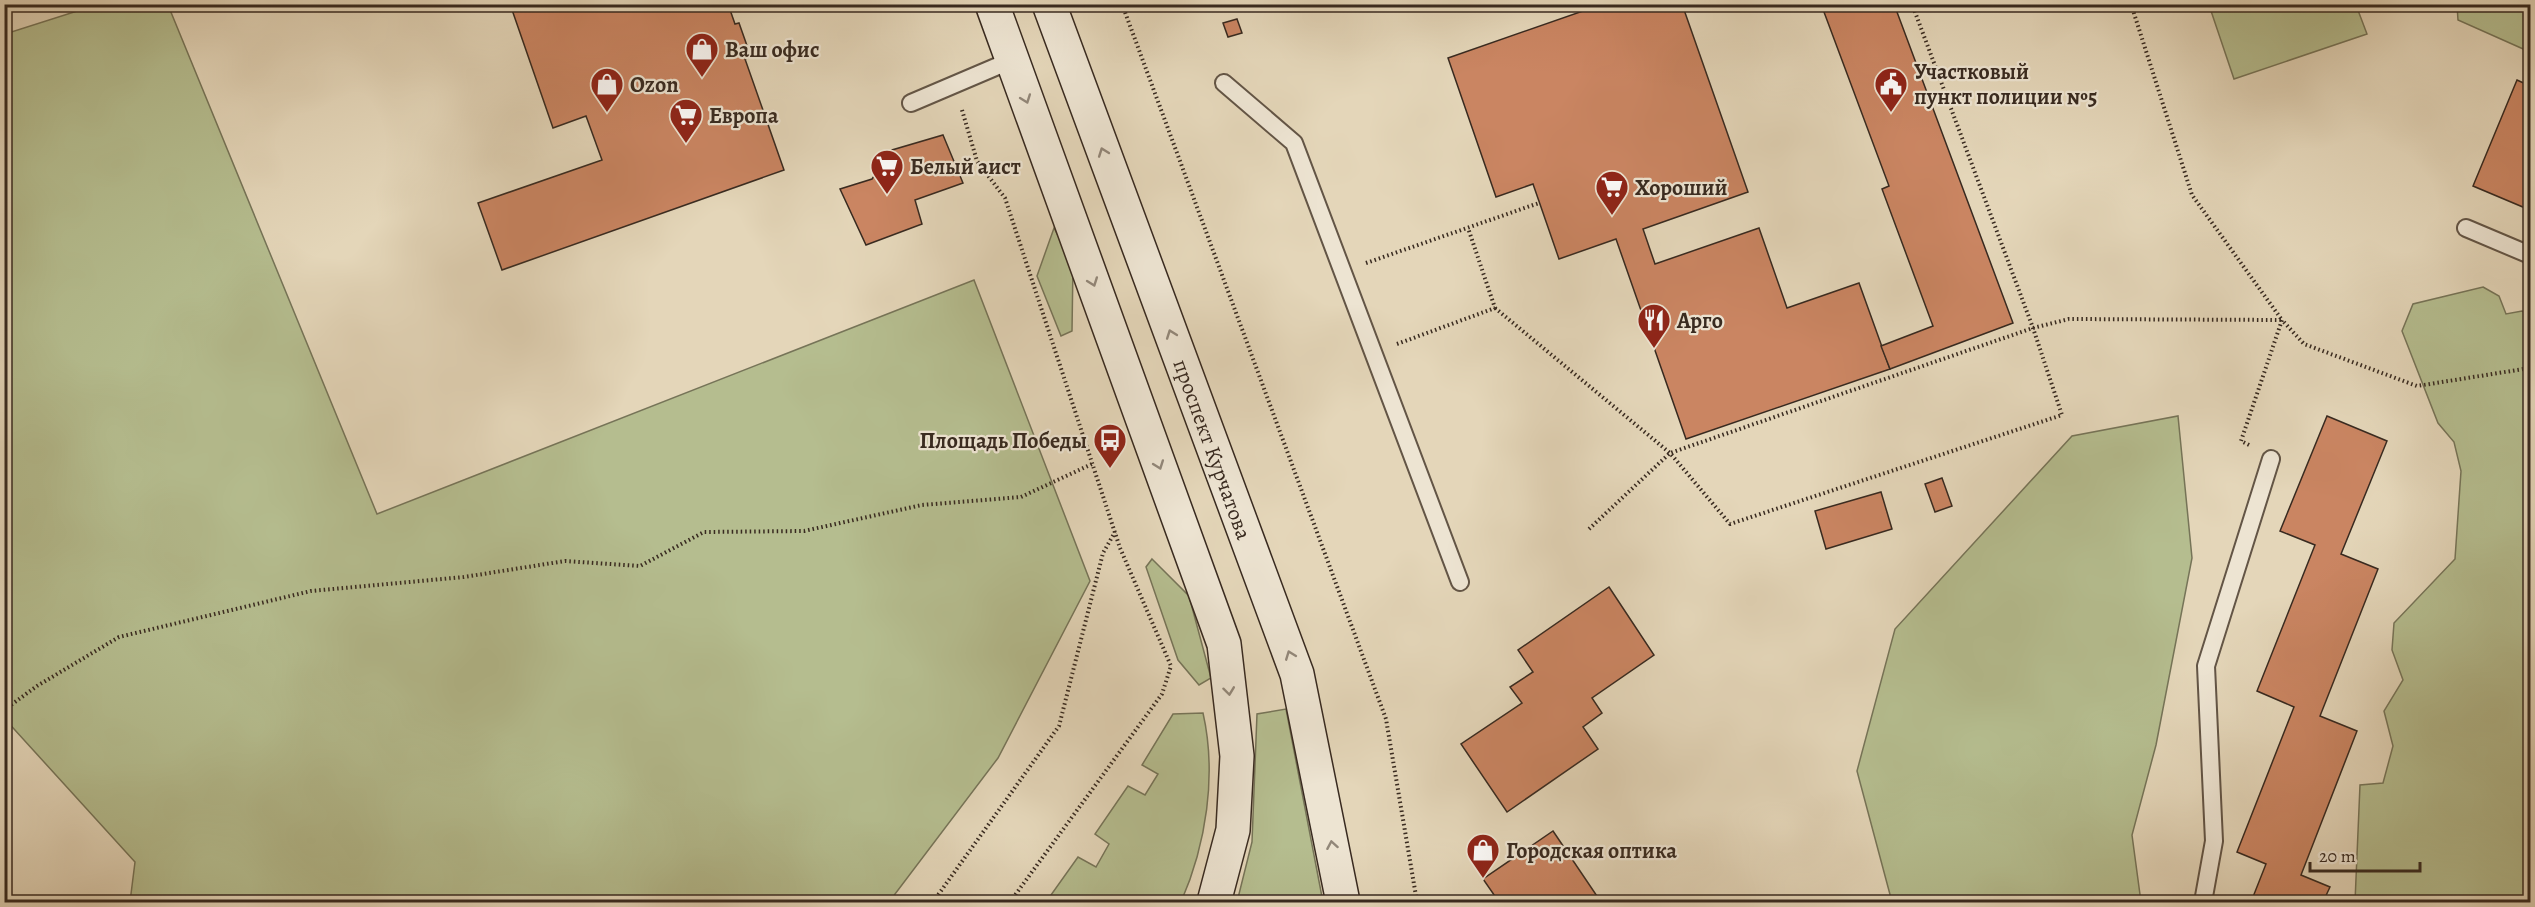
<svg xmlns="http://www.w3.org/2000/svg" width="2535" height="907" viewBox="0 0 2535 907" font-family="Alegreya,serif">
<style>
.green{fill:#b5bd8f;stroke:#767458;stroke-width:1.5}
.building{fill:#ca8562;stroke:#382a20;stroke-width:1.5}
.lines{fill:none;stroke-linecap:round;stroke-linejoin:round}
.lane-casing{stroke:#635546;stroke-width:20}
.secondary-casing{stroke:#382a20;stroke-width:36}
.path{stroke:#382a20;stroke-width:4;stroke-dasharray:1.5 3;stroke-linecap:butt}
.lane{stroke:#ede4d2;stroke-width:16}
.secondary{stroke:#ede4d2;stroke-width:33}
.oneway{stroke:#928779}
.labels{text-anchor:middle;stroke-width:4.5;stroke-linejoin:round;paint-order:stroke}
.poi-label{font-size:22px;font-weight:bold;fill:#382a20;stroke:#ede4d2;text-anchor:start}
.street-label{font-size:22px;fill:#382a20;stroke:#ede4d2}
</style>
<rect width="100%" height="100%" fill="#e4d6b9"/>
<filter id="stains"><feTurbulence type="fractalNoise" baseFrequency=".00333" numOctaves="4"/><feColorMatrix values="0 0 0 0 .2 0 0 0 0 .09 0 0 0 0 .02 0 0 0 .5 -.17"/></filter>
<radialGradient id="worn" r=".72"><stop offset=".6" stop-color="#630" stop-opacity="0"/><stop offset="1" stop-color="#630" stop-opacity=".3"/></radialGradient>
<!-- green -->
<g class="green">
<path d="M 96,5 L 168,5 L 377,514 L 974,280 L 1090,581 L 998,758 L 889,902 L 130,902 L 135,862 L 4,718 L 5,34 Z"/>
<path d="M 2209,5 L 2356,5 L 2367,34 L 2234,79 Z"/>
<path d="M 2457,5 L 2530,5 L 2530,52 L 2458,20 Z"/>
<path d="M 1054,228 L 1073,264 L 1072,331 L 1061,336 L 1037,276 Z"/>
<path d="M 2483,287 L 2499,296 L 2506,314 L 2522,311 L 2530,315 L 2530,902 L 2355,902 L 2360,785 L 2383,783 L 2393,746 L 2384,711 L 2403,680 L 2392,650 L 2394,623 L 2455,559 L 2461,471 L 2454,442 L 2438,423 L 2402,331 L 2413,304 Z"/>
<path d="M 2178,416 L 2192,558 L 2156,745 L 2132,835 L 2141,902 L 1892,902 L 1857,771 L 1895,629 L 2072,436 Z"/>
<path d="M 1152,559 L 1189,596 L 1211,678 L 1199,685 L 1178,660 L 1146,567 Z"/>
<path d="M 1286,709 L 1323,902 L 1237,902 L 1252,842 L 1257,714 Z"/>
<path d="M 1203,713 C 1217,775 1206,845 1181,902 L 1046,902 L 1078,857 L 1096,867 L 1109,844 L 1095,834 L 1128,786 L 1145,795 L 1158,774 L 1142,765 L 1173,714 Z"/>
</g>
<!-- building -->
<g class="building">
<path d="M 510,4 L 728,4 L 735,24 L 739,23 L 751,57 L 745,59 L 784,170 L 502,270 L 478,203 L 602,160 L 586,116 L 553,128 Z"/>
<path d="M 1603,4 L 1682,4 L 1748,192 L 1643,229 L 1655,264 L 1759,228 L 1787,308 L 1859,283 L 1890,369 L 1686,439 L 1616,239 L 1559,259 L 1533,184 L 1496,197 L 1448,58 Z"/>
<path d="M 1821,4 L 1894,4 L 2013,323 L 1890,369 L 1881,346 L 1933,326 L 1882,189 L 1889,186 Z"/>
<path d="M 1237,19 L 1242,33 L 1228,37 L 1223,23 Z"/>
<path d="M 2517,80 L 2530,86 L 2530,210 L 2473,186 Z"/>
<path d="M 943,135 L 963,183 L 915,200 L 922,224 L 866,245 L 840,189 L 872,179 L 892,150 Z"/>
<path d="M 2327,416 L 2387,441 L 2341,554 L 2378,569 L 2320,716 L 2357,731 L 2301,875 L 2330,887 L 2323,902 L 2251,902 L 2266,864 L 2237,852 L 2294,707 L 2257,691 L 2315,545 L 2280,531 Z"/>
<path d="M 1942,478 L 1952,506 L 1935,512 L 1925,484 Z"/>
<path d="M 1881,492 L 1892,529 L 1826,549 L 1815,511 Z"/>
<path d="M 1609,587 L 1654,655 L 1592,698 L 1602,713 L 1583,727 L 1598,749 L 1507,812 L 1461,744 L 1522,703 L 1510,687 L 1533,672 L 1518,650 Z"/>
<path d="M 1553,831 L 1601,902 L 1499,902 L 1483,879 Z"/>
</g>
<g class="lines">
<defs>
<g id="lane">
<path d="M 1224,83 L 1294,143 L 1460,582"/>
<path d="M 911,103 L 1012,60"/>
<path d="M 2466,228 L 2530,255"/>
<path d="M 2203,902 L 2214,841 L 2206,666 L 2271,459"/>
</g>
<g id="secondary">
<path d="M 992,4 L 1224,644 L 1237,756 L 1233,830 L 1214,902"/>
<path d="M 1049,4 L 1297,674 L 1343,902"/>
</g>
</defs>
<!-- lane casing -->
<use href="#lane" class="lane-casing"/>
<!-- secondary casing -->
<use href="#secondary" class="secondary-casing"/>
<!-- path -->
<g class="path">
<path d="M 1122,4 L 1386,719 L 1417,902"/>
<path d="M 2131,4 L 2192,195 L 2282,320"/>
<path d="M 962,110 L 977,161 L 1005,198 L 1120,548 L 1171,666 L 1162,694 L 1010,902"/>
<path d="M 1366,263 L 1539,203"/>
<path d="M 1495,308 L 1670,453 L 1730,524 L 2062,415 L 2033,328 L 1912,4"/>
<path d="M 1397,344 L 1495,308 L 1468,228"/>
<path d="M 2249,445 L 2241,441 L 2282,320 L 2304,344 L 2417,386 L 2530,368"/>
<path d="M 1589,529 L 1670,453 L 2033,328 L 2069,319 L 2282,320"/>
<path d="M 4,710 L 37,686 L 119,637 L 311,591 L 464,577 L 565,561 L 640,566 L 704,532 L 804,531 L 922,505 L 1021,497 L 1092,464"/>
<path d="M 933,902 L 1059,726 L 1103,553 L 1115,532"/>
</g>
<!-- lane -->
<use href="#lane" class="lane"/>
<!-- secondary -->
<use href="#secondary" class="secondary"/>
</g>
<!-- one-way arrows -->
<defs><path id="oneway-chevron" d="M-2-3.5L2.5 0L-2 3.5" fill="none" stroke-width="1.6" stroke-linecap="round" stroke-linejoin="round" transform="scale(1.5)"/></defs>
<g class="oneway">
<use href="#oneway-chevron" transform="translate(1026 99) rotate(70)"/>
<use href="#oneway-chevron" transform="translate(1103 152) rotate(-110)"/>
<use href="#oneway-chevron" transform="translate(1093 282) rotate(70)"/>
<use href="#oneway-chevron" transform="translate(1171 334) rotate(-110)"/>
<use href="#oneway-chevron" transform="translate(1159 465) rotate(70)"/>
<use href="#oneway-chevron" transform="translate(1290 655) rotate(-111)"/>
<use href="#oneway-chevron" transform="translate(1229 691) rotate(83)"/>
<use href="#oneway-chevron" transform="translate(1332 845) rotate(-100)"/>
</g>
<!-- icons -->
<defs>
<symbol id="shop-pin" viewBox="-11 -11 22 30"><path d="M0 17L-7.5 6A9.5 9.5 0 1 1 7.5 6Z" fill="#8f2418" stroke="#ede4d2"/><path d="M-5-2.5h2.3a2.7 3.5 0 0 1 5.4 0H5L5.5 6h-11ZM-1.5-2.5h3a1.5 2.3 0 0 0-3 0Z" fill="#fff"/></symbol>
<symbol id="civic-pin" viewBox="-11 -11 22 30"><path d="M0 17L-7.5 6A9.5 9.5 0 1 1 7.5 6Z" fill="#8f2418" stroke="#ede4d2"/><path d="M-.6-6.5H3V-4.5H.6V-3L4-1V1h2V6H-6V1h2V-1L-.6-3ZM-1.2 2.5V6h2.4V2.5Z" fill="#fff"/></symbol>
<symbol id="supermarket-pin" viewBox="-11 -11 22 30"><path d="M0 17L-7.5 6A9.5 9.5 0 1 1 7.5 6Z" fill="#8f2418" stroke="#ede4d2"/><path d="M-6-5.5h2.5l.6 2H6L4.5 2H-2.5L-4.4-4H-6ZM-1.5 3.2a1.3 1.3 0 1 0 .1 0ZM3 3.2a1.3 1.3 0 1 0 .1 0Z" fill="#fff"/></symbol>
<symbol id="restaurant-pin" viewBox="-11 -11 22 30"><path d="M0 17L-7.5 6A9.5 9.5 0 1 1 7.5 6Z" fill="#8f2418" stroke="#ede4d2"/><path d="M-5-6h1v4h1v-4h1v4h1v-4h1v5L-1.5 .5V6h-2V.5L-5-1ZM5-6V6H3V1.5H1.5Q1.5-4 5-6Z" fill="#fff"/></symbol>
<symbol id="bus-pin" viewBox="-11 -11 22 30"><path d="M0 17L-7.5 6A9.5 9.5 0 1 1 7.5 6Z" fill="#8f2418" stroke="#ede4d2"/><path d="M-5-6H5V4H4V6H2V4H-2V6H-4V4H-5ZM-3.5-4V0h7V-4ZM-3.5 1.2v1.5H-2V1.2ZM2 1.2v1.5H3.5V1.2Z" fill="#fff"/></symbol>
</defs>
<g fill-rule="evenodd">
<use href="#shop-pin" x="683" y="30" width="38" height="52"/>
<use href="#shop-pin" x="588" y="65" width="38" height="52"/>
<use href="#civic-pin" x="1872" y="65" width="38" height="52"/>
<use href="#supermarket-pin" x="667" y="96" width="38" height="52"/>
<use href="#supermarket-pin" x="868" y="147" width="38" height="52"/>
<use href="#supermarket-pin" x="1593" y="168" width="38" height="52"/>
<use href="#restaurant-pin" x="1635" y="301" width="38" height="52"/>
<use href="#bus-pin" x="1091" y="421" width="38" height="52"/>
<use href="#shop-pin" x="1464" y="831" width="38" height="52"/>
</g>
<g class="labels">
<!-- poi labels -->
<g class="poi-label">
<text x="725" y="57">Ваш офис</text>
<text x="1914" y="79">Участковый<tspan x="1914" dy="25">пункт полиции №5</tspan></text>
<text x="630" y="92">Ozon</text>
<text x="709" y="123">Европа</text>
<text x="910" y="174">Белый аист</text>
<text x="1635" y="195">Хороший</text>
<text x="1677" y="328">Арго</text>
<text x="1087" y="448" text-anchor="end">Площадь Победы</text>
<text x="1506" y="858">Городская оптика</text>
</g>
<!-- street labels -->
<g class="street-label">
<text transform="translate(1213 449) rotate(70)" y="8">проспект Курчатова</text>
</g>
</g>
<!-- margin -->
<rect width="2535" height="907" fill="none" stroke="#e4d6b9" stroke-width="24"/>
<rect x="6" y="6" width="2523" height="895" fill="none" stroke="#382a20" stroke-width="3"/>
<rect x="12" y="12" width="2511" height="883" fill="none" stroke="#382a20" stroke-width="1.5"/>
<!-- scale -->
<path d="M2310 862v9h110v-9" fill="none" stroke="#382a20" stroke-width="3"/>
<text x="2319" y="862" font-size="18" fill="#382a20" stroke="#ede4d2" stroke-width="4.5" paint-order="stroke">20 m</text>
<rect width="100%" height="100%" filter="url(#stains)"/>
<rect width="100%" height="100%" fill="url(#worn)"/>
</svg>
